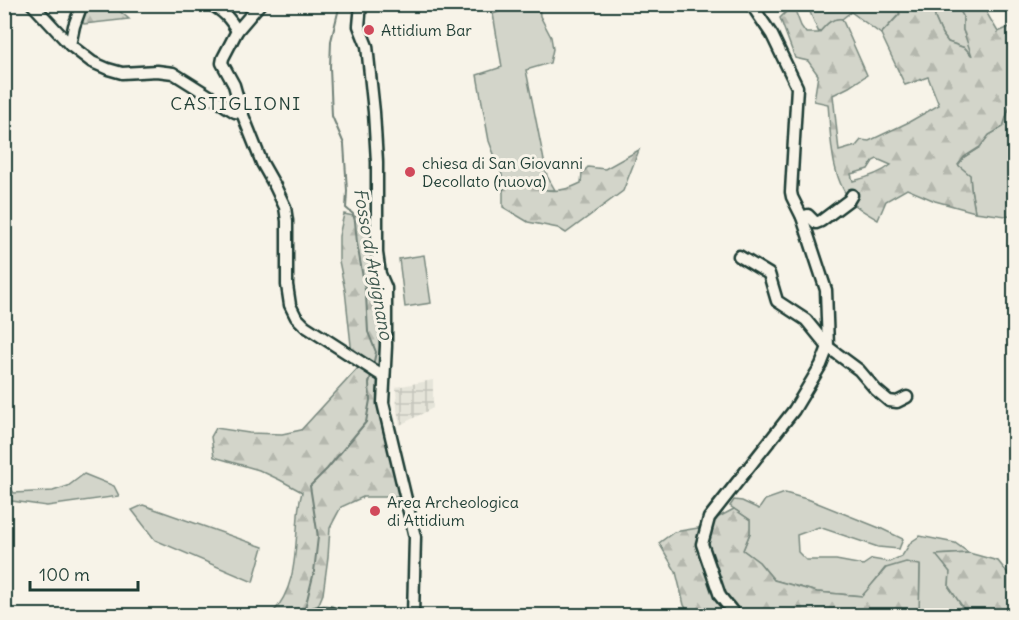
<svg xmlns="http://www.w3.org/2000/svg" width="1019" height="620" viewBox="0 0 1019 620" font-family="Delius,sans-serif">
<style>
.industrial{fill:url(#industrial-grid)}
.green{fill:#d3d5ca;stroke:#79897f;stroke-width:1.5}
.forest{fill:url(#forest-firs);stroke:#79897f;stroke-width:1.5;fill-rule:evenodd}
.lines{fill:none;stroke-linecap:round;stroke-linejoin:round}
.stream{stroke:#6f8077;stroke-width:2}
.minor-casing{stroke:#1f3d34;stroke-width:15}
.minor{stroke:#f7f3e8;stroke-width:10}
.poi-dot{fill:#d1495b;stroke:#f7f3e8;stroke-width:2}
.labels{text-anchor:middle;stroke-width:6;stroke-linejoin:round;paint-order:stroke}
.poi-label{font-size:16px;fill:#1f3d34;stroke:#f7f3e8;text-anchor:start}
.neighbourhood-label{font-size:18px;letter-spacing:1.5px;fill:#1f3d34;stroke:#f7f3e8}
.water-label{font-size:18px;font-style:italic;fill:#405950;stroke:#f7f3e8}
</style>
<defs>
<pattern id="industrial-grid" width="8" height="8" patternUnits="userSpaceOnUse" patternTransform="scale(1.5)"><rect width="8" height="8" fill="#e5e4d9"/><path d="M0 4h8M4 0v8" fill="none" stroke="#c4c4bb"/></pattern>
<pattern id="forest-firs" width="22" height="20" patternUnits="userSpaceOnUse" patternTransform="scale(1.5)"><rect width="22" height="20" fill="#d3d5ca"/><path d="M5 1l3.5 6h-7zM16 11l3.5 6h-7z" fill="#b5b8ae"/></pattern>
</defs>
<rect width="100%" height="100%" fill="#f7f3e8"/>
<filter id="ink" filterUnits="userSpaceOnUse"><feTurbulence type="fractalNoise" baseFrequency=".0167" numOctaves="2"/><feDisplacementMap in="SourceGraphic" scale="12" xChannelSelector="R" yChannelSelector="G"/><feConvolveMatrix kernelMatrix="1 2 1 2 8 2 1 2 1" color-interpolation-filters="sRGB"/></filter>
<g filter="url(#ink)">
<!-- industrial -->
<path class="industrial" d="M 433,380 L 433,408 L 400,425 L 397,410 L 396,387 Z"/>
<!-- green -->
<g class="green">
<path d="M 517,5 L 539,5 L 540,16 L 551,37 L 553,49 L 550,63 L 526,70 L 547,176 L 555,190 C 551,190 548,190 545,190 C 526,187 522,173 503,190 L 502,175 L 489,141 L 477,75 L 502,67 L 493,14 Z"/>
<path d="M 807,5 L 895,5 L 900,13 L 881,34 L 851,12 L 842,19 C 832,17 825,26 819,33 Z"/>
<path d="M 912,5 L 957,5 L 963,16 L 963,30 L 974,58 L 965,48 L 948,42 L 942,34 L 935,18 L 934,7 L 915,8 Z"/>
<path d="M 1014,98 L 1014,217 L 975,212 L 971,189 L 970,175 L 958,165 L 964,157 L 980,147 L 989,135 L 1003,127 L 1008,111 Z"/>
<path d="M 424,255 L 431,303 L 405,307 L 399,259 Z"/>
<path d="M 84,474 L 114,486 L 119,496 L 47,506 L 5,500 L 5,481 L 14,493 L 53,491 L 68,486 Z"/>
<path d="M 785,493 L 810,500 L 882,529 L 903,539 L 899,549 L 878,547 L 819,527 L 797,535 L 798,552 L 806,560 L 836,560 L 863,565 L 872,559 L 889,562 L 902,556 L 911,542 L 920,536 L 955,543 L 969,553 L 937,555 L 950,572 L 949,587 L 962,606 L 956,615 L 919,615 L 920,566 L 885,568 L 863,596 L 817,592 L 774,580 L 759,562 L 743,550 L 750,533 L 750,520 L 730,506 L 734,500 L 742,501 L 759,509 L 765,500 Z"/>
<path d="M 143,505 L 263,547 L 253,582 L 155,540 L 132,510 Z"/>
</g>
<!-- forest -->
<g class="forest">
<path d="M 72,5 L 112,5 L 129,19 L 84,24 Z"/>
<path d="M 793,5 L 801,26 L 806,33 L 819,33 C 825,26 832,17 842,19 L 867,75 L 849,87 L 833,95 L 839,151 L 856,146 L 861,140 L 869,141 L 909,122 L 939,105 L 928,77 L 905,85 L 881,34 L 900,14 L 895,5 L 912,5 L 916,8 L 934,7 L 935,18 L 942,34 L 948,42 L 965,48 L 972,56 L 963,30 L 963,16 L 957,5 L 982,5 L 998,32 L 1014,25 L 1014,98 L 1008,111 L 1003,127 L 989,135 L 980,147 L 964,157 L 958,165 L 970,175 L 971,189 L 975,212 L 935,201 L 907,189 L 886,201 L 878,220 C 870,215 860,210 854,204 C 830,181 831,135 828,104 L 814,101 L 818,75 L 808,61 L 795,58 L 780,18 ZM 877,159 L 891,165 C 881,173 866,178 853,181 L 851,174 L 868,169 L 873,161 Z"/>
<path d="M 639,150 L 623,191 L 566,233 L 558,228 L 528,222 L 503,207 L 503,190 C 522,173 525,185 543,189 C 556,193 569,189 581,183 L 582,173 L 588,167 L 605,169 Z"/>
<path d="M 344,214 L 373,220 L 377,271 L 383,320 L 386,404 L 408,497 L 363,497 L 341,507 L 330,528 L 328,557 L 323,594 L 314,615 L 271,615 C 297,588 295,551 298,516 C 298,508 300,500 302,492 L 280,480 L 259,470 L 214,457 L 211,437 L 216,428 L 249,433 L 282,434 L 301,430 L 358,368 L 352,354 L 345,290 L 339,261 L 339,236 Z"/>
<path d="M 734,509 L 750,520 L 750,533 L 743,550 L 759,562 L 774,580 L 817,592 L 862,596 L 886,568 L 906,562 L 920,565 L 919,615 L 690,615 L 684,605 L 676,572 L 659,543 L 674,532 L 698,528 Z"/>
<path d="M 969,553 L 998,561 L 1014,581 L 1014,615 L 956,615 L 962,606 L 949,587 L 950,572 L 936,555 Z"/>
</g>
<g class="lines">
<!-- stream -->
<g class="stream">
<path d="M 340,4 L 331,41 L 330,67 L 332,116 L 344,144 L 347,191 L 346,208 L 353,214 L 355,221 L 357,243 L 366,295 L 368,332 L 376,352 L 373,366"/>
<path d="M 303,616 L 314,572 L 318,537 L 310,486 L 327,469 L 366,422 L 370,400 L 369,383 L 372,372"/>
</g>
<defs>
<g id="minor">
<path d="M 32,4 L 70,45 L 92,62 L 108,69 L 122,73 L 157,71 L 173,73 L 235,112 L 242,113"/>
<path d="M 210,4 C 223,11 230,18 237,31"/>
<path d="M 260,4 L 237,31 L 223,58 L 222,63 L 234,85 L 242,113 L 262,163 L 275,186 L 285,207 L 287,221 L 287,285 L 290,305 L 296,317 L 305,326 L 384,377"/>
<path d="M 361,4 L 359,26 L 367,46 L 374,112 L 377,162 L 377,253 L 380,274 L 386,288 L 386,346 L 383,403 L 415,537 L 413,616"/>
<path d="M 70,45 L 74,26 L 82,4"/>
<path d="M 802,217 L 808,215 L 816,223 L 821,221 L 849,200 L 852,195"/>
<path d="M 739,256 L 769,274 L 777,301 L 806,320 L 828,347 L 859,370 L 876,390 L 889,401 L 897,402 L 907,397"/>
<path d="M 309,616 C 320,611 328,611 340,616"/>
<path d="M 736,616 L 720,596 L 702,544 L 709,518 L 794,410 L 821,365 L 828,347 L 826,290 L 802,217 L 792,197 L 791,192 L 797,87 L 772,35 L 751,4"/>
</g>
</defs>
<!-- minor casing -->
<use href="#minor" class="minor-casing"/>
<!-- minor -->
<use href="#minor" class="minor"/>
</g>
</g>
<!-- markers -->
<g class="poi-dot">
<circle cx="369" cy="30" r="6"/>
<circle cx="410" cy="172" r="6"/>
<circle cx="375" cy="511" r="6"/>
</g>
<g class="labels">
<!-- poi labels -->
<g class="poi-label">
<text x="381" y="36">Attidium Bar</text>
<text x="422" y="169">chiesa di San Giovanni<tspan x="422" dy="18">Decollato (nuova)</tspan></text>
<text x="387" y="508">Area Archeologica<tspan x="387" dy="18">di Attidium</tspan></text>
</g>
<!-- neighbourhood labels -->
<g class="neighbourhood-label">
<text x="236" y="110">CASTIGLIONI</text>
</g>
<!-- water labels -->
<g class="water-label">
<text transform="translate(373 264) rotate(80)" y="6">Fosso di Argignano</text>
</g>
</g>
<!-- margin -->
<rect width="1019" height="620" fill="none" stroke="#f7f3e8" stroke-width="24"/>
<rect x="12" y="12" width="995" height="596" fill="none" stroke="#1f3d34" stroke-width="2" filter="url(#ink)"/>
<!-- scale -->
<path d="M30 581v9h108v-9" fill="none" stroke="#1f3d34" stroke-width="3"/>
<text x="39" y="581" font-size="18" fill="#1f3d34" stroke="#f7f3e8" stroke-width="4.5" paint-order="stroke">100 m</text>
</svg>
